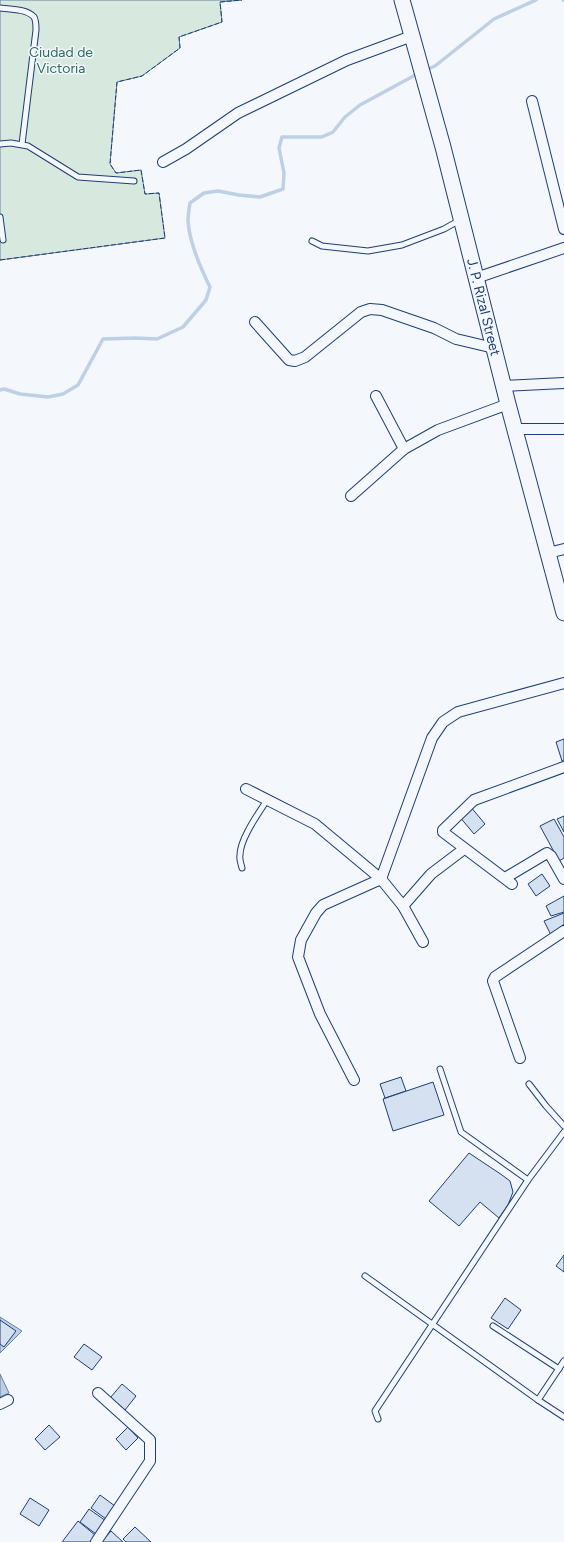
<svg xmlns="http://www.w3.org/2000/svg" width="564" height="1542" viewBox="0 0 564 1542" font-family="Figtree,sans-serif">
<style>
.green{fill:#d7e8df;stroke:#687fa3}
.water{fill:#bed0e5;stroke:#687fa3}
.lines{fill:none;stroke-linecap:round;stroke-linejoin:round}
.stream{stroke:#bed0e5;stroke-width:3.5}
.building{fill:#d5e0f0;stroke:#1d3f73}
.lane-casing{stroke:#1d3f73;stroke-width:7}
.street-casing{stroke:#1d3f73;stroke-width:12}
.secondary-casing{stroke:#1d3f73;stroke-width:17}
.lane{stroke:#f4f7fb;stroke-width:5}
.street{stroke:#f4f7fb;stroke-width:10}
.secondary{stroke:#f4f7fb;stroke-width:15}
.fence{stroke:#1d3f73;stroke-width:1;stroke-dasharray:5 2;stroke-linecap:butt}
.labels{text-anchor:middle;stroke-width:3;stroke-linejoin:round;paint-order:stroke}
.park-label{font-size:14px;fill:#2c6c60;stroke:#f4f7fb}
.street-label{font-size:14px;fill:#1d3f73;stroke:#f4f7fb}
</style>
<rect width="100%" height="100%" fill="#f4f7fb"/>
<!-- green -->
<path class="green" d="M 0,0 L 242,0 L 220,2 L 222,22 L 179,37 L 180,48 L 142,76 L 117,82 L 110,164 L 116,173 L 141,170 L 145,194 L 159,193 L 165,238 L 0,260 Z"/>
<!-- water -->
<g class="water">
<path d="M 0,1317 L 22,1331 L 0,1353 Z"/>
<path d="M 0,1374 L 9,1393 L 0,1397 Z"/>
</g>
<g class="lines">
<!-- stream -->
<g class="stream">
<path d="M 563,0 L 564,0"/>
<path d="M 426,70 L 435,66 L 494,19 L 536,0"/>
<path d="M 0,390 L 4,389 L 20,394 L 48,397 L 63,394 L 78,385 L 103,339 L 135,338 L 157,339 L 183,327 L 206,300 L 210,287 C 200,267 190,244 188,222 C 188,215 189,209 190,203 L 204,193 L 218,191 L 239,195 L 260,197 L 283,189 L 284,173 L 279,148 L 282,137 L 322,137 L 333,132 L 345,117 L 360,105 L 419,73"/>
</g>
</g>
<!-- building -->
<g class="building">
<path d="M 564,739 L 564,760 L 562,761 L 556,742 Z"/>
<path d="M 470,806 L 485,824 L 474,834 L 459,816 Z"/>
<path d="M 564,816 L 564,832 L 557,819 Z"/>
<path d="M 554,819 L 564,837 L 564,858 L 559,861 L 540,826 Z"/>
<path d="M 542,874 L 550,886 L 536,896 L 528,884 Z"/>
<path d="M 564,896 L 564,912 L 551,916 L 546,906 Z"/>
<path d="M 564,913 L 564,924 L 551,935 L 544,921 Z"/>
<path d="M 401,1077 L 406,1091 L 385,1098 L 380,1084 Z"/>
<path d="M 433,1082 L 444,1115 L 393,1131 L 383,1099 Z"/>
<path d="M 469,1153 L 502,1175 L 510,1181 L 513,1192 L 508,1205 L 499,1218 L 480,1202 L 459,1226 L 429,1201 Z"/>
<path d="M 564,1255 L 564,1272 L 556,1266 Z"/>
<path d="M 505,1298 L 521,1310 L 508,1329 L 491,1318 Z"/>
<path d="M 0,1320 L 16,1331 L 4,1347 L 0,1344 Z"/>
<path d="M 84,1344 L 102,1357 L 92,1370 L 74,1357 Z"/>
<path d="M 122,1384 L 136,1396 L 125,1410 L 110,1398 Z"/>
<path d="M 49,1425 L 60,1437 L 45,1450 L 35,1439 Z"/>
<path d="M 128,1427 L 138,1438 L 126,1450 L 116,1439 Z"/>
<path d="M 100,1495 L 115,1506 L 106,1519 L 91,1508 Z"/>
<path d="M 30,1498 L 49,1510 L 39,1526 L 20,1514 Z"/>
<path d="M 89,1509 L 106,1521 L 96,1534 L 80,1522 Z"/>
<path d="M 78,1521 L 95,1535 L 90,1542 L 62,1542 Z"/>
<path d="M 135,1527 L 151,1542 L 126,1542 L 123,1539 Z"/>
<path d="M 111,1531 L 123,1542 L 101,1542 Z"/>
</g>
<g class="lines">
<defs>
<g id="lane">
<path d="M 0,8 C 10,9 27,9 34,17 C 36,20 36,26 36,30 L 22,144"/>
<path d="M 0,144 L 11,143 L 28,146 L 78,177 L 134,181"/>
<path d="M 0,217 L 3,240"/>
<path d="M 312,241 L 322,246 L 368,251 L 402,245 L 444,229 L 460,220"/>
<path d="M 242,868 C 241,864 239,859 240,855 C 240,839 258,814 267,800"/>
<path d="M 440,1069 L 461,1132 L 528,1180"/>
<path d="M 529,1084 L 546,1106 L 564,1126"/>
<path d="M 365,1276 L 538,1400 L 564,1417"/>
<path d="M 493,1326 L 559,1369"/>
<path d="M 538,1400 L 564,1361"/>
<path d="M 378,1419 L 375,1411 L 528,1180 L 564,1132"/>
</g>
<g id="street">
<path d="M 532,101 L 564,229"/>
<path d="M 163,162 L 186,149 L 238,113 L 347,60 L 412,36"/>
<path d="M 476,278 L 564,248"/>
<path d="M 255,322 L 289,360 L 295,361 L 305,357 L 361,312 L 370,309 L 382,310 L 434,328 L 456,339 L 494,348"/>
<path d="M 504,386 L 564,383"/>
<path d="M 376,396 L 404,449 L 438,430 L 508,404"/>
<path d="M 515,429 L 564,429"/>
<path d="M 351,496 L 404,449"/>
<path d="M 548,553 L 564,549"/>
<path d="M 246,789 L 315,824 L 381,879 L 403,906 L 423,942"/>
<path d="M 505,878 L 547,853 L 551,856 L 564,879"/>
<path d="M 512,884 L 443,832 L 443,830 L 474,800 L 564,767"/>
<path d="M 403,906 L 431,874 L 464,849"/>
<path d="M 520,1058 L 493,981 L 495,977 L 564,931"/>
<path d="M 354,1080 L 320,1014 L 298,957 L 301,940 L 316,913 L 323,905 L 381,879 L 432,738 L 443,722 L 458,712 L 564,683"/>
<path d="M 0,1404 L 8,1400"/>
<path d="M 96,1542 L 150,1461 L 150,1440 L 98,1393"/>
</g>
<path id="secondary" d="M 402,0 L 443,147 L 508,404 L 564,613"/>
</defs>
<!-- lane casing -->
<use href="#lane" class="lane-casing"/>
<!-- street casing -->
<use href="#street" class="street-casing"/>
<!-- secondary casing -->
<use href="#secondary" class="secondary-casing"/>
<!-- lane -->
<use href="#lane" class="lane"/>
<!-- street -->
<use href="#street" class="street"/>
<!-- secondary -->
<use href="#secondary" class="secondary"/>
<!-- fence -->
<path class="fence" d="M 0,260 L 165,238 L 159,193 L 145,194 L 141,170 L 116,173 L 110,164 L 117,82 L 142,76 L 180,48 L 179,37 L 222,22 L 220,2 L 242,0"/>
</g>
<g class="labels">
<!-- park labels -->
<g class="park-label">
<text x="61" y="57">Ciudad de<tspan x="61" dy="16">Victoria</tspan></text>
</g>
<!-- street labels -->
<g class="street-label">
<text transform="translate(484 307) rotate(76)" y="5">J. P. Rizal Street</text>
</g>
</g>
</svg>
